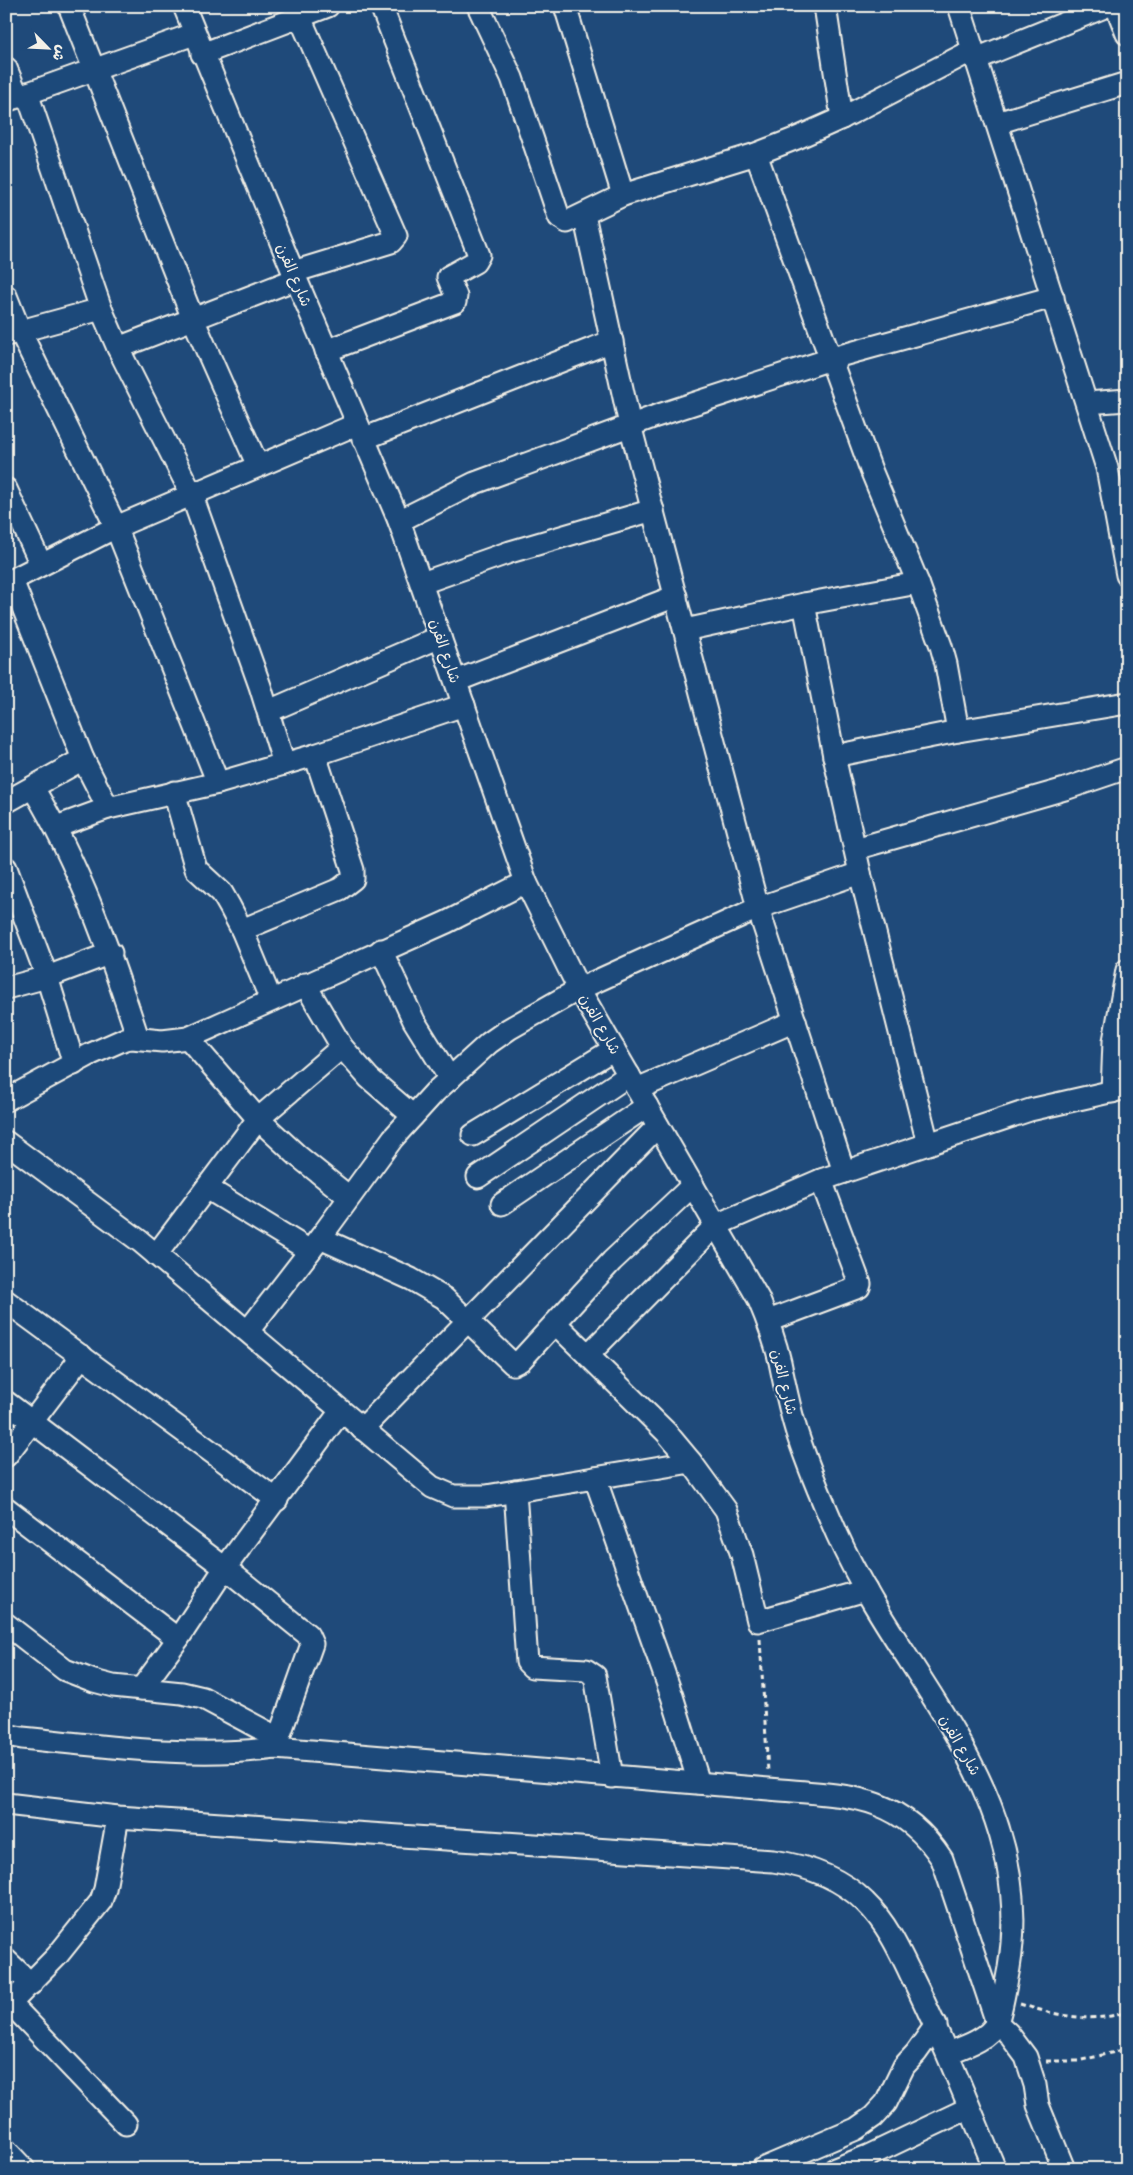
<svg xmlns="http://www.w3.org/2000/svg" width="1133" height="2175" viewBox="0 0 1133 2175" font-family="'Playpen Sans','Playpen Sans Arabic',sans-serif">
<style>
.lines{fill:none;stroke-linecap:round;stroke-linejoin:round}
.minor-casing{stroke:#f4f1e8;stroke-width:25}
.path{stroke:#f4f1e8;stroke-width:3;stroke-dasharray:5 4;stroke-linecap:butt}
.minor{stroke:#1f4a7a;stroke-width:21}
.labels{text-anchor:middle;stroke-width:4;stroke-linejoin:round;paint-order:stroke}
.street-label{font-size:15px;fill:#f4f1e8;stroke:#1f4a7a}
</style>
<rect width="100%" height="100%" fill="#1f4a7a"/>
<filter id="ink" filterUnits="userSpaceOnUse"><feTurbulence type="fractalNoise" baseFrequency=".02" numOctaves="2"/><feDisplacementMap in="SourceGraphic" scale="10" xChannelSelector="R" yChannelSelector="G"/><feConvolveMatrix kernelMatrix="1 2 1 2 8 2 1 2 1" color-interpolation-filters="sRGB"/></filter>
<g filter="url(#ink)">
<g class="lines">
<defs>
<g id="minor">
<path d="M 69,6 L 193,319 L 258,466"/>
<path d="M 184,6 L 296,279 L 399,521 L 526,882 L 579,989 L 758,1298 C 767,1319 775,1340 780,1362 C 785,1387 790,1412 798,1436 C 809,1469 823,1502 837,1534 C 903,1682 1038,1791 1009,1968 C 1006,1982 1002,2010 997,2022 C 989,2039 964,2047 948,2053"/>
<path d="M 478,6 L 512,78 L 559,217 L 567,222 L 623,195 L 756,154 L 797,138 L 842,118 L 973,50"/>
<path d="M 565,6 L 623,195"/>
<path d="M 825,6 L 842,118"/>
<path d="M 959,6 L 1107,468 L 1127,575"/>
<path d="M 1116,6 L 1127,34"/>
<path d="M 202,54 L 328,6"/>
<path d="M 976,59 L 1107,6"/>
<path d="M 6,68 L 18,97"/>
<path d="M 27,93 L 101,309 L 118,348 L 191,493 L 260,686 L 284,764"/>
<path d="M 6,101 L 194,34"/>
<path d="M 997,123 L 1127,83"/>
<path d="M 756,154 L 871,470 L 918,583 L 941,646 L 946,664 L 958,731"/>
<path d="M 584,215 L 630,425 L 758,908 L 844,1172"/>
<path d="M 293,272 L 391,242 L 396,236 L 295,6"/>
<path d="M 6,296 L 20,331 L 116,527 L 218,783"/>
<path d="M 6,335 L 101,309"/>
<path d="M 118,348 L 296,279"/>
<path d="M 326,351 L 455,302 L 456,296 L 448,277 L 475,262 L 479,255 L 381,6"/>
<path d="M 1087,403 L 1127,400"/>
<path d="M 363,439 L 612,341"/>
<path d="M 6,489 L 41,564"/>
<path d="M 399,521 L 475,483 L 656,416 L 843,355 L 1053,297"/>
<path d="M 12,580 L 83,759 L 108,808"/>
<path d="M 6,583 L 116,527 L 357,424"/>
<path d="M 422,583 L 510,552 L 653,510"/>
<path d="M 804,604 L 834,756 L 860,873 L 928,1144"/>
<path d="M 685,630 L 804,604 L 918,583"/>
<path d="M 456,681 L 676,596"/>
<path d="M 269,711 L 440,637"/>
<path d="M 834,756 L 958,731 L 1127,703"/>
<path d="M 33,788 C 80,866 110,952 138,1038"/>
<path d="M 174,792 L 196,869 L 222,893 L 230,907 L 242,930 L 271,1000"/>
<path d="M 6,802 L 83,759"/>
<path d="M 56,827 L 108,808 L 218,783 L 315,755 L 464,705"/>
<path d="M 855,849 L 1065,789 L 1127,768"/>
<path d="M 6,868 L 47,977 L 74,1064"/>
<path d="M 242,930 L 340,889 L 353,879 L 353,870 L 315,755"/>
<path d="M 381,950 L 414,1021 L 450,1079"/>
<path d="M 305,984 L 342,1047 L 369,1078 L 413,1116"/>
<path d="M 6,988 L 47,977 L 111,953"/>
<path d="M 188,1038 L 258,1119 L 298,1156 L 349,1197"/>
<path d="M 637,1089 L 795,1021"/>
<path d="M 1112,1092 L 1114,1041 L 1127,970"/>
<path d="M 6,1100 L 91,1054 L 125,1039 L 132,1038 L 162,1041 L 188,1038 L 447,922 L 526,882"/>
<path d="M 473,1135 L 614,1049"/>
<path d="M 6,1142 L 141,1242 L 432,1487 L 453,1496 L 486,1496 L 691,1462"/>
<path d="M 478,1177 L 629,1075"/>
<path d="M 207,1188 L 310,1251"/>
<path d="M 502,1204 L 647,1106"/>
<path d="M 320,1238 L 411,1279 L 444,1298 L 513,1364 L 521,1360 L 612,1261 L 693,1185"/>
<path d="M 156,1255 L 258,1119 L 342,1047"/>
<path d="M 6,1301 L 277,1500"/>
<path d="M 768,1321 L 859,1287 L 860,1284 L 821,1180"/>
<path d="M 555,1323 L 666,1432 L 691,1462 L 726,1510 L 742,1555 L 758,1621 L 866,1590"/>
<path d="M 248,1331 L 320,1238 L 393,1138 L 435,1092 L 489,1043 L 509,1029 L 579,989 L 758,908 L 860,873"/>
<path d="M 588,1355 L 716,1225 L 821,1180 L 856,1168 L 1030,1110 L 1127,1088"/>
<path d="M 6,1402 L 225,1568 L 308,1635 L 312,1644 L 275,1748"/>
<path d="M 362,1429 L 658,1126"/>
<path d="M 6,1456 L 82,1356"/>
<path d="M 595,1478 L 672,1696 L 699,1783"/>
<path d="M 515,1491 L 527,1662 L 532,1667 L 586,1670 L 595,1676 L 612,1777"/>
<path d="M 6,1508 L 178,1639"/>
<path d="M 6,1624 L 65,1670 L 94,1681 L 113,1686 L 182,1693 L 203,1698 L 278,1738"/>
<path d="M 141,1689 L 178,1639 L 225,1568 L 341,1411"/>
<path d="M 6,1735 L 22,1738 C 106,1746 192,1759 275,1748 L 769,1789 C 842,1796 898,1791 942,1859 L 997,2023 L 1008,2033 L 1026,2057 L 1035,2085 L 1038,2105 L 1064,2169"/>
<path d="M 6,1804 L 118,1817 L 773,1861 C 808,1866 840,1877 865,1902 C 887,1923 900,1952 913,1979 C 944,2041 968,2105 995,2169"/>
<path d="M 6,1960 L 31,1984"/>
<path d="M 11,2004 L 126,2124"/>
<path d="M 6,2008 L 57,1956 L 101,1901 L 105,1889 L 118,1817"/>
<path d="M 6,2150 L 24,2169"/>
<path d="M 762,2169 L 856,2129 L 873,2117 L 886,2103 L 904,2066 L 916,2053 L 936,2025"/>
<path d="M 835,2169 L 868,2156 L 969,2108"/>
</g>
</defs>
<!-- minor casing -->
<use href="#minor" class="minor-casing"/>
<!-- path -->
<g class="path">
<path d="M 760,1639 L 768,1772"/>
<path d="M 1020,2004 C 1055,2015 1090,2024 1127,2012"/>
<path d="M 1046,2061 L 1078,2061 L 1127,2049"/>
</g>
<!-- minor -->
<use href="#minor" class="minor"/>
</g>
</g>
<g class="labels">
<!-- street labels -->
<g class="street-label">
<text transform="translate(294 275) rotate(67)" y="5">شارع الفرن</text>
<text transform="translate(445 651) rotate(71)" y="5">شارع الفرن</text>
<text transform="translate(600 1024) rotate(60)" y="5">شارع الفرن</text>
<text transform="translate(784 1382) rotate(76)" y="5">شارع الفرن</text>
<text transform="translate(960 1745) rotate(60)" y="5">شارع الفرن</text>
</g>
</g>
<!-- margin -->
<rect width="1133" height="2175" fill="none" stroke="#1f4a7a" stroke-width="25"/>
<rect x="12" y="12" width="1108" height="2150" fill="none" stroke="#f4f1e8" stroke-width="2" filter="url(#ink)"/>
<!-- north arrow -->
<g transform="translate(48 48) rotate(114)" stroke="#1f4a7a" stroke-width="4" paint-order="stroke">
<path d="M0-4L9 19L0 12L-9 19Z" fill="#f4f1e8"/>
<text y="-8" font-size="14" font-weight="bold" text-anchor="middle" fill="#f4f1e8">ش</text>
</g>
</svg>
